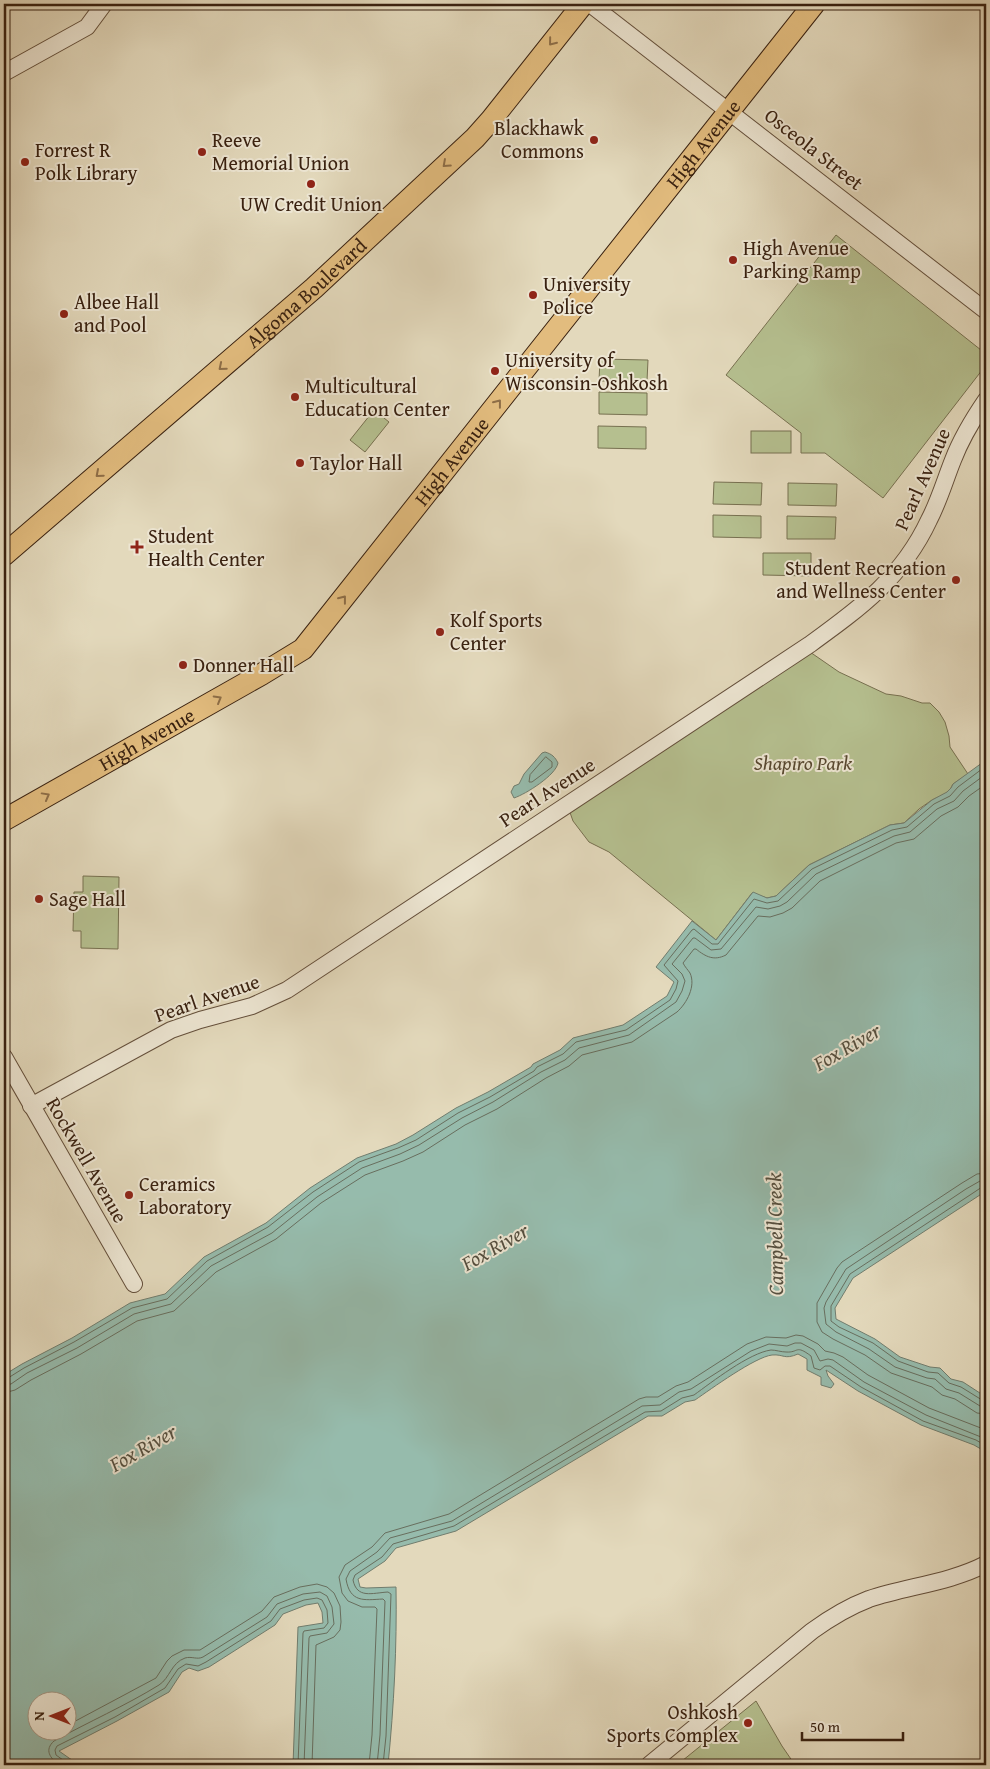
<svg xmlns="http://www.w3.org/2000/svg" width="990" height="1769" viewBox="0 0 990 1769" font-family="'Gentium Book Plus',serif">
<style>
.green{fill:#b5bf8f;stroke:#777050}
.water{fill:#96bbac;stroke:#717d6e;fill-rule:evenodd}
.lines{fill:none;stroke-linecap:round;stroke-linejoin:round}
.shore{stroke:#686e5e;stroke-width:1}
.minor-casing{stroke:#644f3b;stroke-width:18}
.major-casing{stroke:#392110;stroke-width:23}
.minor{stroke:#ede6d3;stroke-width:16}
.major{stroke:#e2bc7e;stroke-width:21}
.oneway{stroke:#8e6e47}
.poi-dot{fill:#8f2418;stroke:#ede6d3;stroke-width:2}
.labels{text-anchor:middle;stroke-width:4;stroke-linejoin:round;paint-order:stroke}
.poi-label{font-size:20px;fill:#392110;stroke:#ede6d3;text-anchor:start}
.street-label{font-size:20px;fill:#392110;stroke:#ede6d3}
.park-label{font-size:20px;font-style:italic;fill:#584830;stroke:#ede6d3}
.water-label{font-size:21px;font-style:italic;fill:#554f3f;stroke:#ede6d3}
</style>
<rect width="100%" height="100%" fill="#e3d9bc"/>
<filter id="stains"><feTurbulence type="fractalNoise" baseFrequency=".004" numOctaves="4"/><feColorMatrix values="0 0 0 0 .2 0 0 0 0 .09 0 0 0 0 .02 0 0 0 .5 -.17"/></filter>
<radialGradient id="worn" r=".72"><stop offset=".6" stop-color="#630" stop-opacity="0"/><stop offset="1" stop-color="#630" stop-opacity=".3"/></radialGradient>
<!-- green -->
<g class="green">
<path d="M 836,235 L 986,354 L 986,365 L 883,498 L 825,453 L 801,453 L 801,433 L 726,375 Z"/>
<path d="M 600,359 L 648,360 L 647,381 L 599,381 Z"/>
<path d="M 599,392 L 647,393 L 647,415 L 599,414 Z"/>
<path d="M 374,410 L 389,422 L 365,452 L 350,440 Z"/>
<path d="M 598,426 L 646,427 L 646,449 L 598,448 Z"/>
<rect x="751" y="431" width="40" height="22"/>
<path d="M 714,482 L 762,483 L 761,505 L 713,504 Z"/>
<path d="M 788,483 L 837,484 L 836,506 L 788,505 Z"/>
<path d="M 713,515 L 761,516 L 761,538 L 713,537 Z"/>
<path d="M 787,516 L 836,517 L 835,539 L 787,539 Z"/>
<path d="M 763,553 L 811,553 L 811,576 L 763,575 Z"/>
<path d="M 810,652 L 839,672 L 886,694 L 901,696 L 922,703 L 930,703 L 939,712 L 945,722 L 949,736 L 950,747 L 968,774 L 953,784 L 951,788 L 947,793 L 932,800 L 919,809 L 904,823 L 890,825 L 809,865 L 776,896 L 767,898 L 752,893 L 716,940 L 609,852 L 589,842 L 573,821 L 567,804 Z"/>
<path d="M 83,876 L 119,877 L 118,949 L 81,948 L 81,931 L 73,931 L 74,892 L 83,892 Z"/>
<path d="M 756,1701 L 782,1746 L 795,1765 L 677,1765 Z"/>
</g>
<!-- water -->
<g class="water">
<path d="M 545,752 C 552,754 555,757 558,763 C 556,775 526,794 514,798 L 511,792 L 514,786 L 519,784 L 524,774 L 542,753 Z"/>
<path d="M 986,760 L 986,1191 L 853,1278 L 835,1308 L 836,1319 L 875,1339 L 900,1357 L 930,1367 L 940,1368 L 951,1379 L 963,1382 L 986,1397 L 986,1452 L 974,1445 L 921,1425 L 858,1391 L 826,1370 L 828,1376 L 834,1384 L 831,1388 L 821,1385 L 821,1377 L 807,1370 L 807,1359 L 798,1354 C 784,1360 784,1354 772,1355 C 755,1357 711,1389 695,1400 L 685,1402 L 662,1416 L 648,1416 L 456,1531 L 396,1548 L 385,1561 L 358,1579 L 360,1587 L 366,1588 L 396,1587 C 397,1646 394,1706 388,1765 L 293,1765 L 298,1627 L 323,1623 L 322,1612 L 318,1603 L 306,1605 L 283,1614 L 275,1625 L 209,1667 L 198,1671 L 189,1668 L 182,1672 L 169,1692 L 117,1721 L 59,1751 L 79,1765 L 4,1765 L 4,1375 L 22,1364 L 72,1338 L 130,1303 L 165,1294 L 204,1257 L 266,1223 L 310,1188 L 357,1158 L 396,1144 L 413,1135 L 456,1108 L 488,1092 L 531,1067 L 533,1064 L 560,1050 L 573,1038 L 623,1025 L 667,996 L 674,982 L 656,967 L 692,921 L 716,940 L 753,892 L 767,898 L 776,896 L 809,865 L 890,825 L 904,823 L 932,800 L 947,792 L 951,788 L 953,784 ZM 38,1702 L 68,1702 L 68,1732 L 38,1732 Z"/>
</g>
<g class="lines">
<!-- shore -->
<g class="shore">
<path d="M 546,757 L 552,762 L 552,767 L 532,782 L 529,782 L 530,775 Z"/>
<path d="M 986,1173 L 977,1174 L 962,1183 L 842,1262 L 837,1268 L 817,1303 L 817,1322 L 822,1332 L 833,1339 L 865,1355 L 891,1373 L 932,1387 L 942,1395 L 955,1399 L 977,1413 L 986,1414"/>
<path d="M 986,1180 L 980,1181 L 966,1189 L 846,1269 L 826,1302 L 824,1308 L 826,1324 L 836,1332 L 869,1349 L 895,1367 L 927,1378 L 935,1379 L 946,1389 L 959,1393 L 980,1406 L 986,1407"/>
<path d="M 986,1187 L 982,1187 L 970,1195 L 850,1274 L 831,1306 L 831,1321 L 839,1327 L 873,1343 L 898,1361 L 928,1372 L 938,1373 L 949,1383 L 961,1387 L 982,1400 L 986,1401"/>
<path d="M 4,1379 L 8,1378 L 24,1368 L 74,1342 L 132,1308 L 167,1299 L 207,1261 L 268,1227 L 313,1192 L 359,1162 L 398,1148 L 416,1140 L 458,1113 L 490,1097 L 534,1071 L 537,1067 L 563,1054 L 576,1042 L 626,1030 L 670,1000 L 676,989 L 678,981 L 664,965 L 692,930 L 694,929 L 712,944 L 718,944 L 754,899 L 767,903 L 778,901 L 812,869 L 892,830 L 907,827 L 934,804 L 950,796 L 958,787 L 986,766"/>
<path d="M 4,1385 L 11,1384 L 27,1373 L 77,1348 L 134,1314 L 171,1304 L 211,1266 L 272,1233 L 317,1197 L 362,1168 L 400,1154 L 419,1145 L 462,1118 L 493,1102 L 541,1072 L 565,1060 L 579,1048 L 629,1035 L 676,1002 L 682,991 L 685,981 L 682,974 L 672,964 L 693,938 L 695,938 L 711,950 L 721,949 L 756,907 L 768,909 L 780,906 L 787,902 L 816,874 L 894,836 L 910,832 L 937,809 L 954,801 L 963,791 L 986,774"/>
<path d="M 4,1393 L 15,1390 L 31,1380 L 81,1354 L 137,1321 L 174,1311 L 216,1272 L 276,1239 L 321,1203 L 365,1175 L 403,1161 L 423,1152 L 465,1125 L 497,1109 L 546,1078 L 569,1066 L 582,1055 L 632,1042 L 677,1012 C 687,1003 696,986 690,973 C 688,970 685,967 683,963 L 694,949 L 696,949 C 706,957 714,961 726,955 L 758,916 L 770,917 L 783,913 L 792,908 L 820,881 L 896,843 L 914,839 L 941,816 L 958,807 L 969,796 L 986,784"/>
<path d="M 68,1725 L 156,1678 L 167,1661 L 172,1656 L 184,1650 L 200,1650 L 262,1611 L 274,1597 L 300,1587 L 317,1584 L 327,1587 L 334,1593 L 340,1606 L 341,1622 L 340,1630 L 334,1637 L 316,1645 L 312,1765"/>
<path d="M 59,1765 C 50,1758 44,1750 54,1741 C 88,1722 125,1706 159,1685 C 170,1678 171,1663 185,1658 C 192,1656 197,1660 203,1657 L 267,1617 L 277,1604 L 303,1594 L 320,1592 L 327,1596 L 332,1607 L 334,1624 L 327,1633 L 310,1636 L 309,1638 L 304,1765"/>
<path d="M 70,1765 L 56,1755 L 55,1750 L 57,1746 L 115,1717 L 165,1688 L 178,1669 L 186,1664 L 198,1666 L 206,1662 L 271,1621 L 280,1609 L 304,1600 L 317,1598 L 322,1600 L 327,1610 L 328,1623 L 324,1628 L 304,1631 L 303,1633 L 298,1765"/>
<path d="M 369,1765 L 372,1735 L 377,1609 L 375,1607 L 362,1607 L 348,1601 L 342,1593 L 339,1577 L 345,1565 L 372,1547 L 385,1533 L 449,1514 L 639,1399 L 646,1397 L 658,1397 L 676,1386 L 688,1382 L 747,1344 L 766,1337 L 786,1338 L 796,1335 L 803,1336 L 818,1344 L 825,1351 L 834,1353 L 843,1357 L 868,1375 L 929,1408 L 986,1430"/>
<path d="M 377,1765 L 380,1735 L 385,1601 L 383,1599 C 364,1600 350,1603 346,1579 L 350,1571 L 377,1552 L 390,1538 L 452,1521 L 642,1406 L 660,1405 L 679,1392 L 691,1389 L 751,1351 L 769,1344 L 787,1346 L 795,1343 L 801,1343 L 814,1350 L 820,1361 L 828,1359 L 833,1360 L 864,1382 L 926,1415 L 986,1439"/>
<path d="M 383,1765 L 386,1736 L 391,1594 L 388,1592 C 372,1593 357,1599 353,1580 L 355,1575 L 382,1557 L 393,1544 L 454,1526 L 645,1412 L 661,1411 L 682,1398 L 694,1395 C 712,1382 749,1353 771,1350 C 776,1350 781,1352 786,1352 C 799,1353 795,1344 811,1356 L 814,1368 L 820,1370 L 825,1366 L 830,1366 L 861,1387 L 923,1421 L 976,1440 L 986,1446"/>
</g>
<defs>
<g id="minor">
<path d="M 590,4 L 986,311"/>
<path d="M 4,73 L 87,27 L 104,4"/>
<path d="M 4,1057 L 134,1284"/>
<path d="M 31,1106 L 171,1030 L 200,1020 L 252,1006 L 287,990 L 809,645 C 860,608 902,578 929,520 C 939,501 945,480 953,460 C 961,439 973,419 986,400"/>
<path d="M 649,1765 L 812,1631 C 830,1618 848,1607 869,1599 C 908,1586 949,1583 986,1564"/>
</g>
<g id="major">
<path id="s1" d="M 4,555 L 314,288 L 475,138 L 491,120 L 583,4"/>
<path id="s2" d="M 4,820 L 262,674 L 303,649 L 814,4"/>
</g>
</defs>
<!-- minor casing -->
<use href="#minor" class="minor-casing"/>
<!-- major casing -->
<use href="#major" class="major-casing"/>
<!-- minor -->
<use href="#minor" class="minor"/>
<!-- major -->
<use href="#major" class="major"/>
</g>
<!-- one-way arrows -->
<defs><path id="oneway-chevron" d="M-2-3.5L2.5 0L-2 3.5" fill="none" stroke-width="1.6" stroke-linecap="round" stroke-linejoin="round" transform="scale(1.25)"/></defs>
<g class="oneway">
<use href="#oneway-chevron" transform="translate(552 42) rotate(129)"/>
<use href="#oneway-chevron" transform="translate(446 164) rotate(138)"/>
<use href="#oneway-chevron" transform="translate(222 367) rotate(140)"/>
<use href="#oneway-chevron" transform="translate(498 403) rotate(-52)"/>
<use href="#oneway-chevron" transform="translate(99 474) rotate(139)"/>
<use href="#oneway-chevron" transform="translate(343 599) rotate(-52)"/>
<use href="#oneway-chevron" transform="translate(218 699) rotate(-30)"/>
<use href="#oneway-chevron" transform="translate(46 796) rotate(-29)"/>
</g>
<!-- markers -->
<g class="poi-dot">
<circle cx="594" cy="140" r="5"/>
<circle cx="202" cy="152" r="5"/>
<circle cx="25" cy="162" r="5"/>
<circle cx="311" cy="184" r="5"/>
<circle cx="733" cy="260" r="5"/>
<circle cx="533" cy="295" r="5"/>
<circle cx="64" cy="314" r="5"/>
<circle cx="495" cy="371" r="5"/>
<circle cx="295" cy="397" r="5"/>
<circle cx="300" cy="463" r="5"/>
<path d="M134.5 539.5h5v5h5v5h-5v5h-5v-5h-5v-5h5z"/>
<circle cx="956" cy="580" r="5"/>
<circle cx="440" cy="632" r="5"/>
<circle cx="183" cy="665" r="5"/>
<circle cx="39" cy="899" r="5"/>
<circle cx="129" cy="1195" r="5"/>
<circle cx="748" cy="1723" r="5"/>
</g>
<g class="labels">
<!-- poi labels -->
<g class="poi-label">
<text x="584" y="135" text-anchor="end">Blackhawk<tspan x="584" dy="23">Commons</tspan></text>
<text x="212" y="147">Reeve<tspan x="212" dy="23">Memorial Union</tspan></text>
<text x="35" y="157">Forrest R<tspan x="35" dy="23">Polk Library</tspan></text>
<text x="311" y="211" text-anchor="middle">UW Credit Union</text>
<text x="743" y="255">High Avenue<tspan x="743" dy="23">Parking Ramp</tspan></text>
<text x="543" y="291">University<tspan x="543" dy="23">Police</tspan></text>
<text x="74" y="309">Albee Hall<tspan x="74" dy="23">and Pool</tspan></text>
<text x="505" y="367">University of<tspan x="505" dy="23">Wisconsin-Oshkosh</tspan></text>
<text x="305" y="393">Multicultural<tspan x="305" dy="23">Education Center</tspan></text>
<text x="310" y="470">Taylor Hall</text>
<text x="148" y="543">Student<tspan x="148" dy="23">Health Center</tspan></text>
<text x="946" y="575" text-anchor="end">Student Recreation<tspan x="946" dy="23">and Wellness Center</tspan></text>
<text x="450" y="627">Kolf Sports<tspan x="450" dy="23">Center</tspan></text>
<text x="193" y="672">Donner Hall</text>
<text x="49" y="906">Sage Hall</text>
<text x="139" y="1191">Ceramics<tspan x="139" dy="23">Laboratory</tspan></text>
<text x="738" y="1719" text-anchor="end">Oshkosh<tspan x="738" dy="23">Sports Complex</tspan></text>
</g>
<!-- street labels -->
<g class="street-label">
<text dy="7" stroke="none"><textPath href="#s2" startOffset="989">High Avenue</textPath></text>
<text transform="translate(814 149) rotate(38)" y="7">Osceola Street</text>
<text dy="7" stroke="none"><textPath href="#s1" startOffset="400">Algoma Boulevard</textPath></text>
<text dy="7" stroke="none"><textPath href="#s2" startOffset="584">High Avenue</textPath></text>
<text transform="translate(922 479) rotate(-66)" y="7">Pearl Avenue</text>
<text dy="7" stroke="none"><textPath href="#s2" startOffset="164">High Avenue</textPath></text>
<text transform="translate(547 792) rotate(-33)" y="7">Pearl Avenue</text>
<text transform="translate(207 998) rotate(-19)" y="7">Pearl Avenue</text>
<text transform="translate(87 1160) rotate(60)" y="7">Rockwell Avenue</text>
</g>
<!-- park labels -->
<g class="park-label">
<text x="803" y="770">Shapiro Park</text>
</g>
<!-- water labels -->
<g class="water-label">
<text transform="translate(847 1047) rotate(-30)" y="7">Fox River</text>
<text transform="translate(775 1234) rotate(-91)" y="7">Campbell Creek</text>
<text transform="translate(495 1247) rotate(-30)" y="7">Fox River</text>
<text transform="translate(143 1448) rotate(-30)" y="7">Fox River</text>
</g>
</g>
<!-- margin -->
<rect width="990" height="1769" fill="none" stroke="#e3d9bc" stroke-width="20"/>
<rect x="5" y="5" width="980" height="1759" fill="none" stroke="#392110" stroke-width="2.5"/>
<rect x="10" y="10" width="970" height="1749" fill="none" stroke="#392110"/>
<!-- north arrow -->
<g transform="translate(52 1716) rotate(270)"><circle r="24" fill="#ede6d3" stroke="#a59785"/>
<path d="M0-4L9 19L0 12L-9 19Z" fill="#8f2418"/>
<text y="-8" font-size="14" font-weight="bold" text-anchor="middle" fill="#392110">N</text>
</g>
<!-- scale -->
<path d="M802 1732v8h101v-8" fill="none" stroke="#392110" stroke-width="2.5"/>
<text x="810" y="1732" font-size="15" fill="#392110" stroke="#ede6d3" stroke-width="4" paint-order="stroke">50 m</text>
<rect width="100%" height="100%" filter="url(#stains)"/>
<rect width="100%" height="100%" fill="url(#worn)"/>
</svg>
